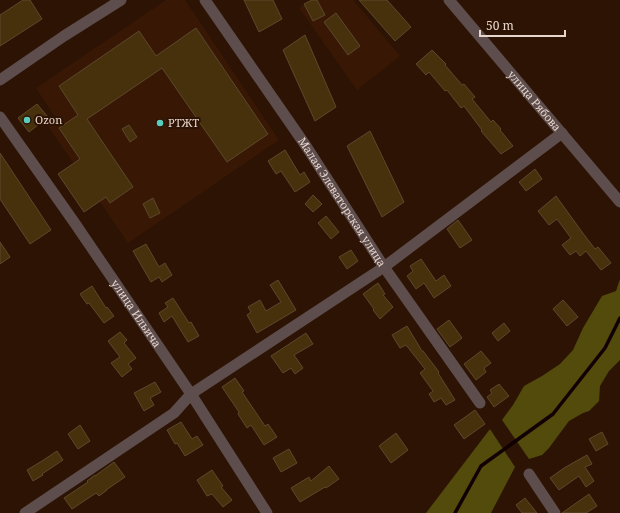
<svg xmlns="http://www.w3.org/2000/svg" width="620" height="513" viewBox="0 0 620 513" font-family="'Noto Serif',serif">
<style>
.built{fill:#381804}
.forest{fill:#524b0c}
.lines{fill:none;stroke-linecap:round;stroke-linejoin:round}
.stream{stroke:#110004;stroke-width:3.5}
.building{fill:#47310d;stroke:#5c482c}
.minor{stroke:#5d4d4c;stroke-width:11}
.tertiary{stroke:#5d4d4c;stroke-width:11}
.poi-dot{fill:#5acebe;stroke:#2d1304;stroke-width:1.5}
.labels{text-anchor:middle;stroke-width:4;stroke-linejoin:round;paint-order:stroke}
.street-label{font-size:11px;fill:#e8d6cc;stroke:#2d1304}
.poi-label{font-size:11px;fill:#e8d6cc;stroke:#2d1304;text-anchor:start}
</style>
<rect width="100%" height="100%" fill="#2d1304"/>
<!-- built -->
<g class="built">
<path d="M 166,0 L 185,0 L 279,140 L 128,243 L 48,126 L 57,120 L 36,88 Z"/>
<path d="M 311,0 L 353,0 L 400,56 L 357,90 L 299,8 Z"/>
</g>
<!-- forest -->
<g class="forest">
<path d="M 620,279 L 620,360 L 609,371 L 600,386 L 599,401 L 589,411 L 583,413 L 569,421 L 549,448 L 542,455 L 529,459 L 502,420 L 513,405 L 524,386 L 542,376 L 560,364 L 573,350 L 583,328 L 602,296 L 616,291 Z"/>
<path d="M 490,429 L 515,467 L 491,513 L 426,513 Z"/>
</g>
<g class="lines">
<!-- stream -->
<path class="stream" d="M 455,513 L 481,466 L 553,414 L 605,348 L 620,318"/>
</g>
<!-- building -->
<g class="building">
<path d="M 23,0 L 30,0 L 42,19 L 0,46 L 0,15 Z"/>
<path d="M 244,0 L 273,0 L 282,19 L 259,32 Z"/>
<path d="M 312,0 L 317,0 L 325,15 L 313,21 L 304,4 Z"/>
<path d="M 359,0 L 387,0 L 411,27 L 395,41 Z"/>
<path d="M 336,13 L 360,46 L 348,55 L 324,22 Z"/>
<path d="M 196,28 L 268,134 L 227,162 L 162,68 L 87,119 L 133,187 L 110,203 L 106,197 L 84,212 L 58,174 L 80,159 L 59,128 L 78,115 L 59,86 L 139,31 L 156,56 Z"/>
<path d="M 305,35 L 336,107 L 315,121 L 283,50 Z"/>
<path d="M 432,50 L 446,64 L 445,65 L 462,85 L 464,84 L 475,97 L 472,99 L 491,122 L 493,120 L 501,129 L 500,130 L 513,146 L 501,154 L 481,131 L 482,130 L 464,106 L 461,108 L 447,90 L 445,91 L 429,72 L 426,75 L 416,64 Z"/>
<path d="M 37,104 L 48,117 L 29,132 L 18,118 Z"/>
<path d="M 129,125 L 137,137 L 130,142 L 122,129 Z"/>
<path d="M 370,131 L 404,202 L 382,217 L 347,146 Z"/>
<path d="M 285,150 L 300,175 L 304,172 L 310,182 L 295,192 L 281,171 L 276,174 L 268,161 Z"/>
<path d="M 0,153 L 51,230 L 30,244 L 0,199 Z"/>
<path d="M 535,169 L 542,179 L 526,191 L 519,182 Z"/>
<path d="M 313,195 L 322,204 L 313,212 L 305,204 Z"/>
<path d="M 556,196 L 582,232 L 595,249 L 598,247 L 611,263 L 601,270 L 586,251 L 580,256 L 576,251 L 570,255 L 562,245 L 571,238 L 557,219 L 549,225 L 538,211 Z"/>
<path d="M 153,198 L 160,213 L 150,218 L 143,204 Z"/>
<path d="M 326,216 L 339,232 L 331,239 L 318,223 Z"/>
<path d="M 458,220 L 472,240 L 460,248 L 447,229 Z"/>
<path d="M 0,242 L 10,257 L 0,264 Z"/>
<path d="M 146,244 L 159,267 L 165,263 L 172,275 L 162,282 L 159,277 L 151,282 L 133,251 Z"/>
<path d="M 351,250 L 358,261 L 347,269 L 339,257 Z"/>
<path d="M 421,259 L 436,281 L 444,275 L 451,286 L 434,298 L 424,283 L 416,289 L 407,276 L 413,271 L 410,266 Z"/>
<path d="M 278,280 L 296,310 L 257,333 L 247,315 L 251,312 L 248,307 L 260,300 L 266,311 L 281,302 L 270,285 Z"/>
<path d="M 378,283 L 385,294 L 383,295 L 393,307 L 380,319 L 373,310 L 374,309 L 363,294 Z"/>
<path d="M 92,286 L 106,308 L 107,307 L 114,316 L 104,323 L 89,303 L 87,304 L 80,294 Z"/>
<path d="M 173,298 L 189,323 L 191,322 L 199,336 L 188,342 L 172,316 L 164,322 L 159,313 L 168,307 L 165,303 Z"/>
<path d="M 563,300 L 578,317 L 567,326 L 553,309 Z"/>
<path d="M 449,320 L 462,338 L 450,347 L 437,329 Z"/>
<path d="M 504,323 L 510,331 L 498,341 L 492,333 Z"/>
<path d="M 407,326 L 422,351 L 423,351 L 439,372 L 438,373 L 455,400 L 446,405 L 441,398 L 434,402 L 429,394 L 433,391 L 420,373 L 425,369 L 406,345 L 400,348 L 392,335 Z"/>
<path d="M 120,332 L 127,340 L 124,343 L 136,358 L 128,364 L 132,369 L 122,377 L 111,363 L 120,357 L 108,341 Z"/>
<path d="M 306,333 L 313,344 L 294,355 L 303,368 L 295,374 L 291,368 L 283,373 L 271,356 Z"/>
<path d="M 481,351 L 491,363 L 484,368 L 486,372 L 476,380 L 464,364 Z"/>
<path d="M 235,378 L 244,391 L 242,392 L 265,426 L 268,424 L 277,437 L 264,445 L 251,425 L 247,428 L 238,414 L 239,412 L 222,387 Z"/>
<path d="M 155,382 L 161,392 L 150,398 L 154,405 L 144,411 L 134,393 Z"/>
<path d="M 499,384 L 509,396 L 494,407 L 487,397 L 492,393 L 490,390 Z"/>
<path d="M 475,410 L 485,424 L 464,439 L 454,425 Z"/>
<path d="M 181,422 L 192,439 L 197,436 L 203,445 L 185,456 L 177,443 L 175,444 L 167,430 Z"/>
<path d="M 80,425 L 90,441 L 78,449 L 68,434 Z"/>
<path d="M 602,432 L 608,444 L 596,451 L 589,439 Z"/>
<path d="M 396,433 L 408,450 L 391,463 L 379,446 Z"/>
<path d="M 289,449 L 297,463 L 281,472 L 273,458 Z"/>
<path d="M 57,451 L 63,460 L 42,474 L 43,475 L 33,481 L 27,470 L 42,461 Z"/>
<path d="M 587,455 L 592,464 L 585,467 L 594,481 L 586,487 L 579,476 L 559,490 L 550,478 L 564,468 Z"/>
<path d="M 114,462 L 125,477 L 106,490 L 107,490 L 99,496 L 96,493 L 72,509 L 64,498 L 88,482 L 87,481 L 95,475 L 95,476 Z"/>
<path d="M 329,466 L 339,479 L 326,488 L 325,487 L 300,502 L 291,488 L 309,477 L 311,481 Z"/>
<path d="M 212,470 L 223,486 L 221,487 L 232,500 L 223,507 L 212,494 L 207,496 L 197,480 Z"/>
<path d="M 589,494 L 597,506 L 586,513 L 562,513 Z"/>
<path d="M 525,498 L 537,513 L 522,513 L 516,505 Z"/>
</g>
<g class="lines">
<!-- minor -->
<g class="minor">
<path id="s1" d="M 205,0 L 306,146 L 384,267 L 480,403"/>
<path d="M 0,80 L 64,36 L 121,0"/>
<path id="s2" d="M 0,117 L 74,222 L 191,394 L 267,513"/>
<path d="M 529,474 L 555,513"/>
<path d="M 25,513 L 174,413 L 191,394 L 384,267 L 562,133"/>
</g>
<!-- tertiary -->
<path class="tertiary" id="s3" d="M 449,0 L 620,202"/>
</g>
<!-- markers -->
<g class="poi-dot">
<circle cx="27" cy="120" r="4"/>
<circle cx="160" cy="123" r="4"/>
</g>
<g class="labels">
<!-- street labels -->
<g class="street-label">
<text dy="4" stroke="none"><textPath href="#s3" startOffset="132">улица Рябова</textPath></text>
<text dy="4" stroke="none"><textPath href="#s1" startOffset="244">Малая Элеваторская улица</textPath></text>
<text dy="4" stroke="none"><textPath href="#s2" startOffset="239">улица Ильича</textPath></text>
</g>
<!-- poi labels -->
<g class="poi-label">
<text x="35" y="124">Ozon</text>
<text x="168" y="127">РТЖТ</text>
</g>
</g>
<!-- scale -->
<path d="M480 30v6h85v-6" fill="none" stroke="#e8d6cc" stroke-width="2"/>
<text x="486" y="30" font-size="12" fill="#e8d6cc" stroke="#2d1304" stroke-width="3" paint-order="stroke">50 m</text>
</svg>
